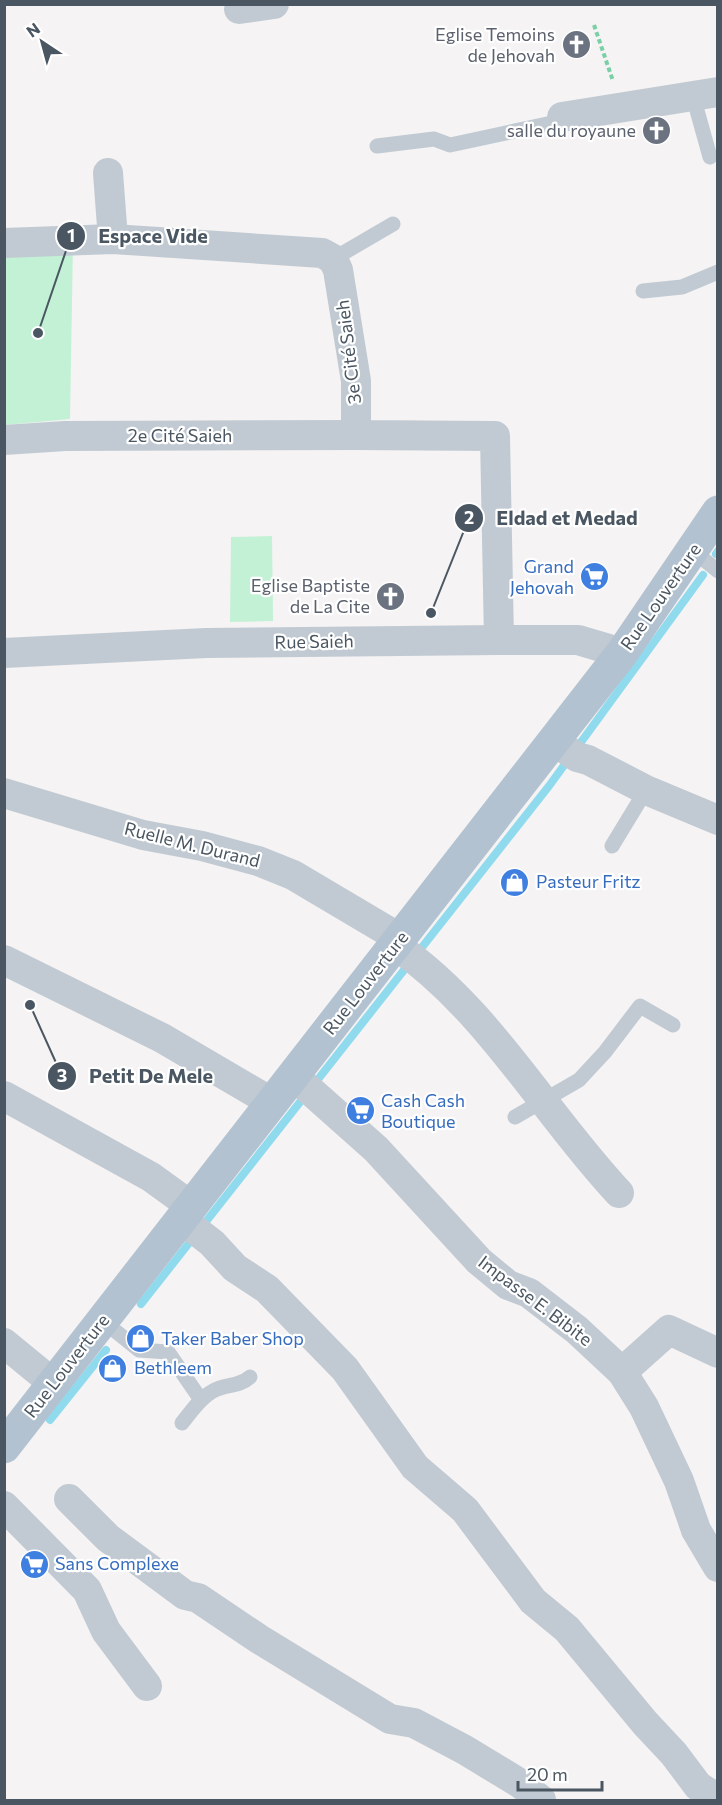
<svg xmlns="http://www.w3.org/2000/svg" width="722" height="1805" viewBox="0 0 722 1805" font-family="Commissioner,sans-serif">
<style>
.green{fill:#c3f1d5}
.lines{fill:none;stroke-linecap:round;stroke-linejoin:round}
.stream{stroke:#90daee;stroke-width:8}
.path{stroke:#7ad0a6;stroke-width:4;stroke-dasharray:4.5 3;stroke-linecap:butt}
.lane{stroke:#c1cad2;stroke-width:15}
.street{stroke:#c1cad2;stroke-width:30}
.primary{stroke:#b3c2d1;stroke-width:33}
.labels{text-anchor:middle;stroke-width:4.5;stroke-linejoin:round;paint-order:stroke}
.worship-label{font-size:18px;fill:#5b616d;stroke:#fff;text-anchor:end}
.street-label{font-size:18px;fill:#4a5661;stroke:#fff}
.shop-label{font-size:18px;fill:#366cbe;stroke:#fff;text-anchor:start}
.leader{fill:none;stroke:#4a5661;stroke-width:2}
.callout-dot{fill:#4a5661;stroke:#fff;stroke-width:2}
.mark-label{font-size:18px;text-anchor:middle;font-weight:bold;fill:#fff}
.callout-label{font-size:20px;text-anchor:middle;font-weight:bold;fill:#4a5661;stroke:#fff;stroke-width:4.5;stroke-linejoin:round;paint-order:stroke}
</style>
<rect width="100%" height="100%" fill="#f5f3f3"/>
<!-- green -->
<g class="green">
<path d="M 73,242 L 70,419 L 5,425 L 5,247 Z"/>
<path d="M 272,536 L 273,621 L 230,622 L 231,537 Z"/>
</g>
<g class="lines">
<!-- stream -->
<g class="stream">
<path d="M 716,554 L 718,551"/>
<path d="M 141,1304 L 549,786 L 703,575"/>
<path d="M 50,1420 L 106,1350"/>
</g>
<!-- path -->
<path class="path" d="M 594,25 L 613,81"/>
<!-- lane -->
<g class="lane">
<path d="M 693,96 L 710,157"/>
<path d="M 377,146 L 434,139 L 450,145 L 552,123 L 562,117"/>
<path d="M 333,259 L 393,224"/>
<path d="M 643,291 L 682,287 L 718,272"/>
<path d="M 693,551 L 718,571"/>
<path d="M 612,846 L 646,790"/>
<path d="M 515,1117 L 579,1080 L 605,1052 L 640,1006 L 673,1025"/>
<path d="M 103,1321 L 139,1350 L 168,1352 L 199,1397 L 203,1398"/>
<path d="M 182,1423 C 191,1412 200,1398 213,1391 C 225,1384 239,1387 250,1377"/>
</g>
<!-- street -->
<g class="street">
<path d="M 239,9 L 274,4"/>
<path d="M 562,117 L 718,92"/>
<path d="M 108,173 L 113,239"/>
<path d="M 4,243 L 113,239 L 322,253 L 333,259 L 338,270 L 356,381 L 356,435 L 495,436 L 499,640"/>
<path d="M 4,440 L 65,436 L 356,435"/>
<path d="M 4,653 L 206,643 L 499,640 L 578,640 L 622,653"/>
<path d="M 554,741 L 577,757 L 588,760 L 646,790 L 718,820"/>
<path d="M 4,793 L 143,835 L 202,846 L 258,861 L 293,875 L 401,939"/>
<path d="M 395,945 C 489,1010 543,1112 619,1193"/>
<path d="M 4,960 L 162,1038 L 273,1103"/>
<path d="M 295,1077 L 376,1149 L 479,1261 L 508,1285 L 529,1293 L 577,1330 L 622,1372 L 644,1407 L 679,1481 L 696,1530 L 718,1567"/>
<path d="M 4,1096 L 151,1177 L 191,1206"/>
<path d="M 181,1219 L 212,1243 L 235,1268 L 267,1289 L 345,1369 L 415,1467 L 465,1510 L 533,1601 L 567,1629 L 645,1723 L 674,1754 L 698,1786 L 718,1799"/>
<path d="M 4,1343 L 54,1384"/>
<path d="M 622,1372 L 669,1330 L 718,1353"/>
<path d="M 69,1499 L 108,1538 L 185,1595 L 198,1598 L 259,1639 L 390,1719 L 414,1723 L 465,1750 L 521,1784 L 541,1800"/>
<path d="M 4,1506 L 87,1590 L 106,1631 L 147,1686"/>
</g>
<!-- primary -->
<path class="primary" d="M 4,1447 L 622,653 L 718,512"/>
</g>
<!-- icons -->
<defs>
<symbol id="church-disc" viewBox="-11 -11 22 22"><circle r="9.5" fill="#6b7280" stroke="#fff"/><path d="M-1.2-6h2.4v3.5h3.3v2.4h-3.3V6h-2.4V-.1h-3.3v-2.4h3.3Z" fill="#fff"/></symbol>
<symbol id="supermarket-disc" viewBox="-11 -11 22 22"><circle r="9.5" fill="#3f7fe0" stroke="#fff"/><path d="M-6-5.5h2.5l.6 2H6L4.5 2H-2.5L-4.4-4H-6ZM-1.5 3.2a1.3 1.3 0 1 0 .1 0ZM3 3.2a1.3 1.3 0 1 0 .1 0Z" fill="#fff"/></symbol>
<symbol id="shop-disc" viewBox="-11 -11 22 22"><circle r="9.5" fill="#3f7fe0" stroke="#fff"/><path d="M-5-2.5h2.3a2.7 3.5 0 0 1 5.4 0H5L5.5 6h-11ZM-1.5-2.5h3a1.5 2.3 0 0 0-3 0Z" fill="#fff"/></symbol>
</defs>
<g fill-rule="evenodd">
<use href="#church-disc" x="560" y="28" width="33" height="33"/>
<use href="#church-disc" x="640" y="114" width="33" height="33"/>
<use href="#supermarket-disc" x="578" y="560" width="33" height="33"/>
<use href="#church-disc" x="374" y="580" width="33" height="33"/>
<use href="#shop-disc" x="498" y="866" width="33" height="33"/>
<use href="#supermarket-disc" x="344" y="1094" width="33" height="33"/>
<use href="#shop-disc" x="124" y="1322" width="33" height="33"/>
<use href="#shop-disc" x="96" y="1352" width="33" height="33"/>
<use href="#supermarket-disc" x="18" y="1548" width="33" height="33"/>
</g>
<g class="labels">
<!-- worship labels -->
<g class="worship-label">
<text x="555" y="41">Eglise Temoins<tspan x="555" dy="21">de Jehovah</tspan></text>
<text x="636" y="137">salle du royaune</text>
<text x="370" y="592">Eglise Baptiste<tspan x="370" dy="21">de La Cite</tspan></text>
</g>
<!-- street labels -->
<g class="street-label">
<text transform="translate(349 352) rotate(-97)" y="6">3e Cité Saieh</text>
<text x="180" y="442">2e Cité Saieh</text>
<text transform="translate(661 597) rotate(-55)" y="6">Rue Louverture</text>
<text transform="translate(314 642) rotate(-1)" y="6">Rue Saieh</text>
<text transform="translate(192 845) rotate(14)" y="6">Ruelle M. Durand</text>
<text transform="translate(366 983) rotate(-52)" y="6">Rue Louverture</text>
<text transform="translate(535 1301) rotate(37)" y="6">Impasse E. Bibite</text>
<text transform="translate(67 1366) rotate(-52)" y="6">Rue Louverture</text>
</g>
<!-- shop labels -->
<g class="shop-label">
<text x="574" y="573" text-anchor="end">Grand<tspan x="574" dy="21">Jehovah</tspan></text>
<text x="536" y="888">Pasteur Fritz</text>
<text x="381" y="1107">Cash Cash<tspan x="381" dy="21">Boutique</tspan></text>
<text x="161" y="1345">Taker Baber Shop</text>
<text x="134" y="1374">Bethleem</text>
<text x="55" y="1570">Sans Complexe</text>
</g>
</g>
<!-- callouts -->
<path class="leader" d="M38 333L71 236M431 613L469 518M30 1005L62 1076"/>
<g class="callout-dot">
<circle cx="38" cy="333" r="6"/>
<circle cx="431" cy="613" r="6"/>
<circle cx="30" cy="1005" r="6"/>
<circle cx="71" cy="236" r="15"/>
<circle cx="469" cy="518" r="15"/>
<circle cx="62" cy="1076" r="15"/>
</g>
<g class="mark-label">
<text x="71" y="242">1</text>
<text x="469" y="524">2</text>
<text x="62" y="1082">3</text>
</g>
<g class="callout-label">
<text x="153" y="243">Espace Vide</text>
<text x="567" y="525">Eldad et Medad</text>
<text x="151" y="1083">Petit De Mele</text>
</g>
<!-- border -->
<rect width="722" height="1805" fill="none" stroke="#4a5661" stroke-width="12"/>
<!-- north arrow -->
<g transform="translate(42 42) rotate(324)" stroke="#ffffff" stroke-width="4.5" paint-order="stroke">
<path d="M0-4.5L10 22L0 15L-10 22Z" fill="#4a5661"/>
<text y="-9" font-size="16" font-weight="bold" text-anchor="middle" fill="#4a5661">N</text>
</g>
<!-- scale -->
<path d="M518 1781v9h84v-9" fill="none" stroke="#4a5661" stroke-width="3"/>
<text x="527" y="1781" font-size="18" fill="#4a5661" stroke="#ffffff" stroke-width="4.5" paint-order="stroke">20 m</text>
</svg>
